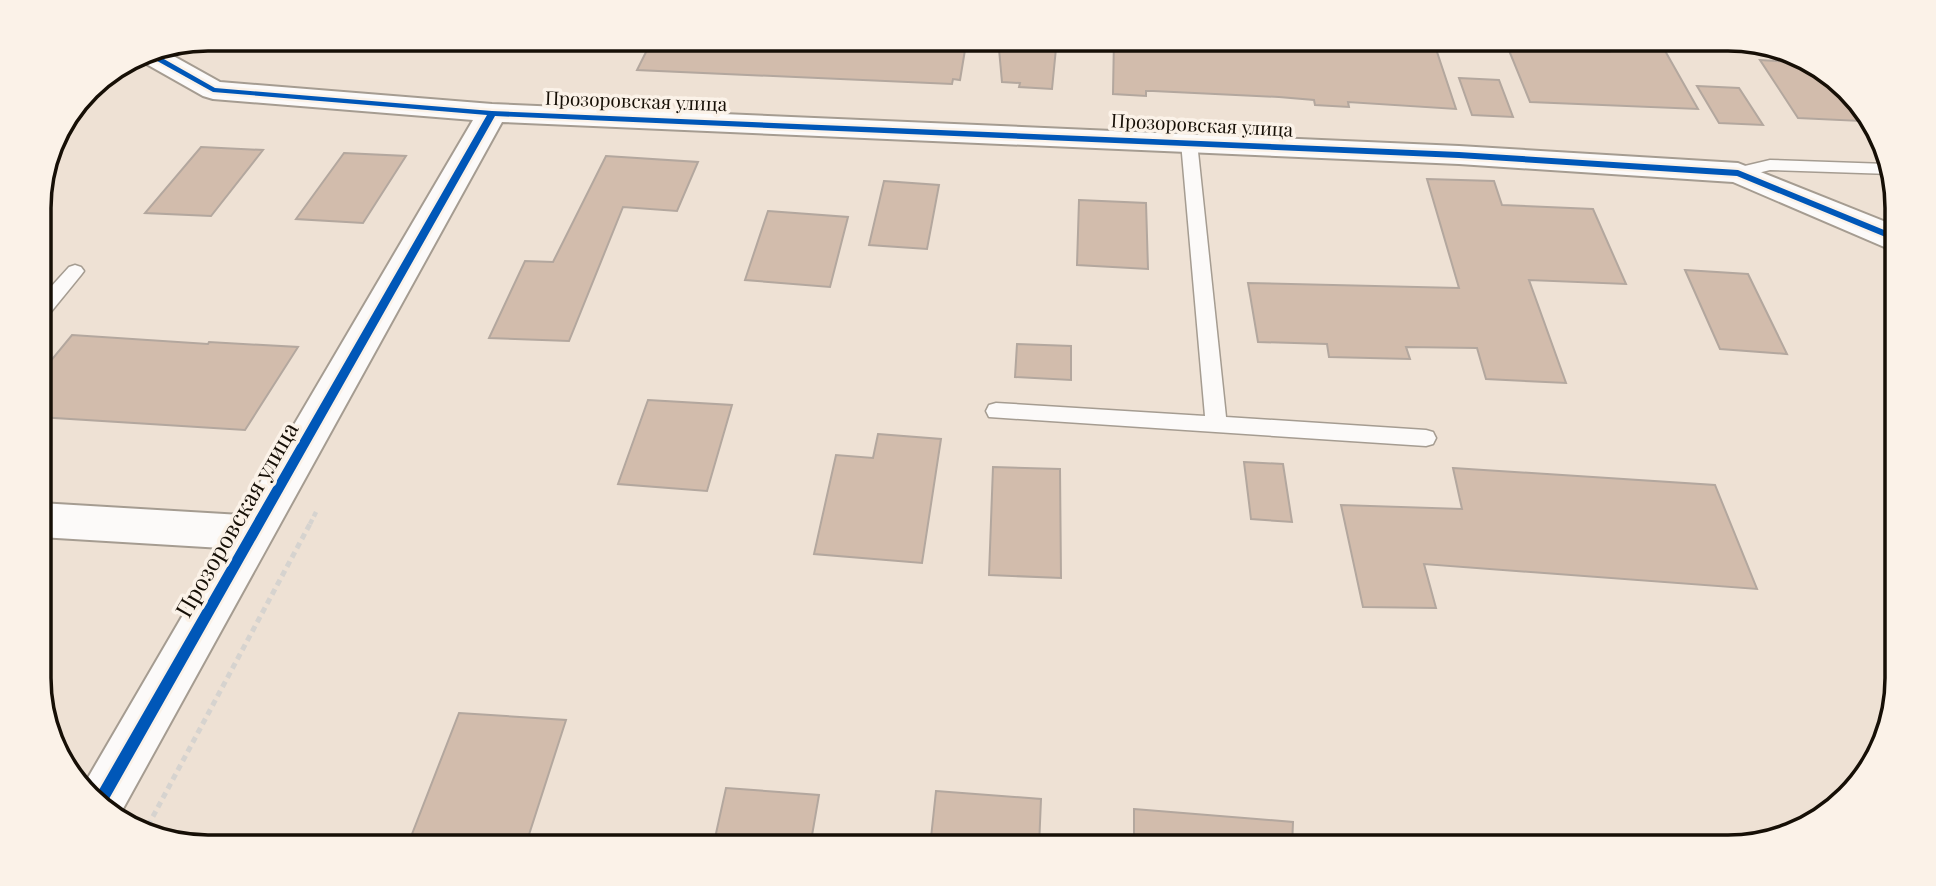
<svg xmlns="http://www.w3.org/2000/svg" width="1936" height="886" viewBox="0 0 1936 886" font-family="'Playfair Display',serif">
<style>
.building{fill:#d2bcac;stroke:#b3a79e;stroke-width:2}
.lines{fill:none;stroke-linecap:round;stroke-linejoin:round}
.lane-casing{stroke:#a59c91;stroke-width:3}
.street-casing{stroke:#a59c91;stroke-width:4}
.path-far1{stroke:#d6d3cf;stroke-width:4.5;stroke-dasharray:5 3.5;stroke-linecap:butt}
.path{stroke:#d6d3cf;stroke-width:5;stroke-dasharray:6 4.5;stroke-linecap:butt}
.lane{fill:#fcfaf9;fill-rule:evenodd}
.street{fill:#fcfaf9;fill-rule:evenodd}
.cycleway-casing{stroke:#fbf2e8;stroke-width:5}
.cycleway{fill:#0057b8;fill-rule:evenodd}
.labels{text-anchor:middle;stroke-width:7;stroke-linejoin:round;paint-order:stroke}
.far-street-label{font-size:19px;fill:#160f06;stroke:#fbf2e8}
.street-label{font-size:23px;fill:#160f06;stroke:#fbf2e8}
.rim{fill:none;stroke:#160f06;stroke-width:3.5}
</style>
<rect width="100%" height="100%" fill="#eee1d4"/>
<!-- building -->
<g class="building">
<path d="M 653,38 L 967,38 L 960,80 L 953,79 L 952,84 L 637,70 Z"/>
<path d="M 998,38 L 1057,38 L 1052,89 L 1019,87 L 1020,83 L 1002,82 Z"/>
<path d="M 1114,38 L 1248,38 L 1248,43 L 1302,46 L 1300,38 L 1332,38 L 1334,47 L 1436,49 L 1456,109 L 1348,102 L 1349,107 L 1315,105 L 1314,100 L 1279,97 L 1153,91 L 1146,91 L 1146,96 L 1113,94 Z"/>
<path d="M 1606,46 L 1664,49 L 1698,109 L 1530,102 L 1508,48 L 1609,52 Z"/>
<path d="M 1760,60 L 1808,63 L 1831,81 L 1860,121 L 1798,118 Z"/>
<path d="M 1459,78 L 1499,80 L 1513,117 L 1472,115 Z"/>
<path d="M 1697,86 L 1739,88 L 1763,125 L 1719,123 Z"/>
<path d="M 201,147 L 263,150 L 211,216 L 145,213 Z"/>
<path d="M 344,153 L 406,156 L 363,223 L 296,219 Z"/>
<path d="M 606,156 L 698,162 L 677,211 L 623,207 L 569,341 L 489,338 L 525,261 L 553,262 Z"/>
<path d="M 1427,179 L 1494,181 L 1502,205 L 1593,209 L 1626,284 L 1529,280 L 1566,383 L 1486,379 L 1477,348 L 1406,347 L 1410,359 L 1329,357 L 1327,344 L 1258,342 L 1248,283 L 1459,288 Z"/>
<path d="M 884,181 L 939,185 L 927,249 L 869,245 Z"/>
<path d="M 1079,200 L 1146,203 L 1148,269 L 1077,265 Z"/>
<path d="M 768,211 L 848,217 L 830,287 L 745,280 Z"/>
<path d="M 1685,270 L 1748,274 L 1787,354 L 1720,349 Z"/>
<path d="M 72,335 L 208,344 L 209,342 L 298,347 L 245,430 L 39,417 L 39,375 Z"/>
<path d="M 1017,344 L 1071,346 L 1071,380 L 1015,377 Z"/>
<path d="M 648,400 L 732,405 L 707,491 L 618,484 Z"/>
<path d="M 878,434 L 941,439 L 922,563 L 814,554 L 836,455 L 873,458 Z"/>
<path d="M 1244,462 L 1283,464 L 1292,522 L 1251,519 Z"/>
<path d="M 993,467 L 1060,469 L 1061,578 L 989,575 Z"/>
<path d="M 1453,468 L 1715,485 L 1757,589 L 1424,564 L 1436,608 L 1363,607 L 1341,505 L 1462,509 Z"/>
<path d="M 459,713 L 566,720 L 525,847 L 407,847 Z"/>
<path d="M 726,788 L 819,795 L 810,847 L 713,847 Z"/>
<path d="M 936,791 L 1041,799 L 1039,847 L 930,847 Z"/>
<path d="M 1134,809 L 1293,822 L 1292,847 L 1134,847 Z"/>
</g>
<g class="lines">
<defs>
<g id="lane">
<path d="M 1189,137 L 1197,142 L 1226,417 L 1426,430 L 1433,432 L 1436,438 L 1433,444 L 1426,446 L 989,417 L 986,411 L 989,405 L 996,403 L 1205,416 L 1181,142 Z"/>
<path d="M 1770,160 L 1887,164 L 1891,174 L 1770,170 L 1738,178 L 1730,173 L 1732,169 Z"/>
<path d="M 75,265 L 81,267 L 84,271 L 81,275 L 46,318 L 39,320 L 39,300 L 69,267 Z"/>
</g>
<path id="street" d="M 159,48 L 220,82 L 492,104 L 1459,146 L 1738,163 L 1896,226 L 1896,252 L 1733,182 L 1459,164 L 502,122 L 119,816 L 82,788 L 222,548 L 40,537 L 40,503 L 241,515 L 473,120 L 213,99 L 203,96 L 134,57 L 143,51 Z"/>
</defs>
<!-- lane casing -->
<use href="#lane" class="lane-casing"/>
<!-- street casing -->
<use href="#street" class="street-casing"/>
<!-- path-far1 -->
<path class="path-far1" d="M 310,524 L 317,510"/>
<!-- path -->
<path class="path" d="M 143,835 L 311,522"/>
<!-- lane -->
<use href="#lane" class="lane"/>
<!-- street -->
<use href="#street" class="street"/>
<defs>
<path id="cycleway" d="M 148,50 L 215,88 L 492,111 L 1459,152 L 1738,170 L 1889,232 L 1896,237 L 1896,244 L 1883,236 L 1737,176 L 1459,158 L 495,116 L 105,806 L 95,797 L 487,115 L 213,92 L 141,52 Z"/>
</defs>
<!-- cycleway casing -->
<use href="#cycleway" class="cycleway-casing"/>
<!-- cycleway -->
<use href="#cycleway" class="cycleway"/>
</g>
<g class="labels">
<!-- far-street labels -->
<g class="far-street-label">
<text transform="translate(636 101) rotate(2)" y="7">Прозоровская улица</text>
<text transform="translate(1202 125) rotate(3)" y="7">Прозоровская улица</text>
</g>
<!-- street labels -->
<g class="street-label">
<text transform="translate(237 520) rotate(-60)" y="8">Прозоровская улица</text>
</g>
</g>
<!-- crop -->
<path d="M0 0H1936V886H0ZM208 51H1728A157 157 0 0 1 1885 208V678A157 157 0 0 1 1728 835H208A157 157 0 0 1 51 678V208A157 157 0 0 1 208 51Z" fill="#fbf2e8" fill-rule="evenodd"/>
<path class="rim" d="M208 51H1728A157 157 0 0 1 1885 208V678A157 157 0 0 1 1728 835H208A157 157 0 0 1 51 678V208A157 157 0 0 1 208 51Z"/>
</svg>
